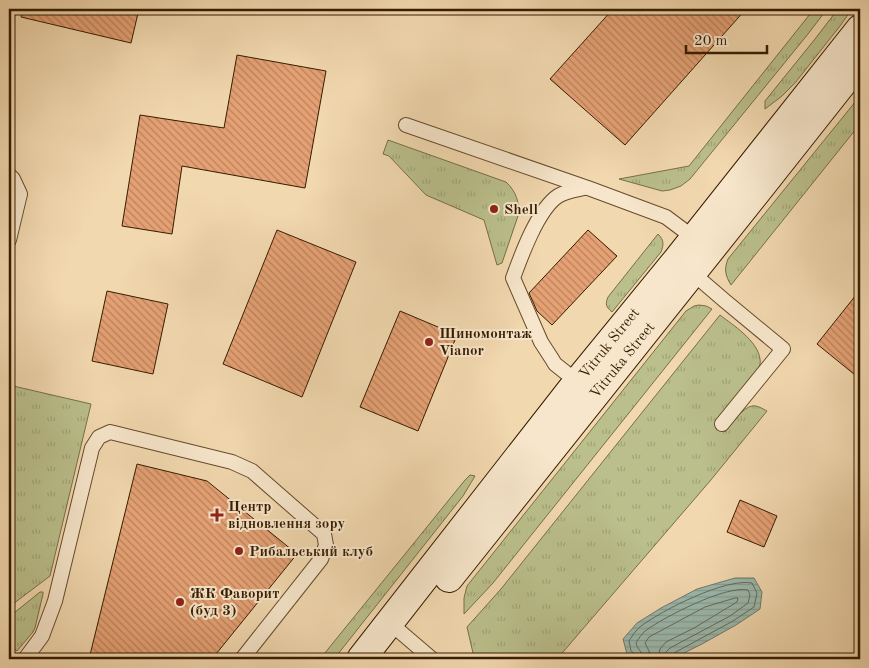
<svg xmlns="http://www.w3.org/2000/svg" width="869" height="668" viewBox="0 0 869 668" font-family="'Old Standard TT',serif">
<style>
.grass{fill:url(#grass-tufts);stroke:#786e46}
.water{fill:url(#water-rules);stroke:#737a68}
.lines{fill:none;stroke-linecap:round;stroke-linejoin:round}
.shore{stroke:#686a57;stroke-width:1}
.building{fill:url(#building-back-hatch);stroke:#361c00}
.lane-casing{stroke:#654b2c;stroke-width:16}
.secondary-casing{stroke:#361c00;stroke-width:30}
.lane{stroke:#f7e6cb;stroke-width:14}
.secondary{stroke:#f7e6cb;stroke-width:28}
.poi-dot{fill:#8f2418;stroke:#f7e6cb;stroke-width:2}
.labels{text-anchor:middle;stroke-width:4;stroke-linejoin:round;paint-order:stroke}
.poi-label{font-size:15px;font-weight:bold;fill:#361c00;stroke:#f7e6cb;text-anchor:start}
.street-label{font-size:15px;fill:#361c00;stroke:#f7e6cb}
</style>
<defs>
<pattern id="grass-tufts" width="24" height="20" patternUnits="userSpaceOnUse" patternTransform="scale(1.25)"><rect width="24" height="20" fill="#babf8b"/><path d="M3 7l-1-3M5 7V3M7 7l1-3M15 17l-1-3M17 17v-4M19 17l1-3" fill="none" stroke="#a0a476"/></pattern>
<pattern id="water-rules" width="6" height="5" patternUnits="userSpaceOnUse" patternTransform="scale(1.25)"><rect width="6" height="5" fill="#9bb9ae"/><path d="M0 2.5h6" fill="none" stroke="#869e94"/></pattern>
<pattern id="building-back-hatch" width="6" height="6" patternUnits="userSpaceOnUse" patternTransform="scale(1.25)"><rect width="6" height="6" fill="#e5a174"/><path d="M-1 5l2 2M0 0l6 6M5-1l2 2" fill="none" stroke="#ba825d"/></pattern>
</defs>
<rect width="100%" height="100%" fill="#f2d8af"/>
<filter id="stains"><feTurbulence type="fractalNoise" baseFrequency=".004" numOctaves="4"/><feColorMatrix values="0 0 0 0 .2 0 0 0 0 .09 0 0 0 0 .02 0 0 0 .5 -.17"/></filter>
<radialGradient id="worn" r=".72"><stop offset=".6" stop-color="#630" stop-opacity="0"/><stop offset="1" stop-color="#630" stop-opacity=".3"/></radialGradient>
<!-- grass -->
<g class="grass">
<path d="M 814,9 L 827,9 L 808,34 L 690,179 L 681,186 L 670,190 L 662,191 L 619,179 L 689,166 Z"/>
<path d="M 838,9 L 852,9 L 840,26 L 795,83 L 782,96 L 765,109 L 765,101 L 769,96 L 815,39 Z"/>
<path d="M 860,96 L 860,124 L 731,285 C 725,275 724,269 728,259 Z"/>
<path d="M 388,140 L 506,182 C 516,191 520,203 518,216 L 502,263 L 497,265 L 484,220 L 426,195 L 389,156 L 383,154 Z"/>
<path d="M 658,234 C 664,240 664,244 661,252 L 612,312 C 606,307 605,304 608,297 Z"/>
<path d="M 699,305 L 706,306 L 712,309 L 493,583 L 464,614 L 464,598 L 467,586 L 686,311 L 694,306 Z"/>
<path d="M 720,315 C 733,325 758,341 760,359 C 761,364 759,367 757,371 L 716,423 L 725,432 C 731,425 743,407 752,406 C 757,405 763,409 767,411 L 710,481 L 557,659 L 477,659 L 473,653 L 467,627 L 501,589 Z"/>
<path d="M 9,385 L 91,404 L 50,576 L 9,607 Z"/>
<path d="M 470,475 L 475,476 L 463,496 L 334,659 L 320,659 L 465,480 Z"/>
<path d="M 40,592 L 43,592 L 43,594 L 35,628 L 33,632 L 17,651 L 10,645 C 16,636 14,627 9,617 Z"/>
</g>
<!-- water -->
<path class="water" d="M 735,578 L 754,578 L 762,592 L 760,609 L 736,625 L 702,644 L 672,659 L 635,659 L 627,654 L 623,639 L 637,623 L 661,608 L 697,589 Z"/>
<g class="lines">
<!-- shore -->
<g class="shore">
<path d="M 637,659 L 636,655 L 631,651 L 629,641 C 632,636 636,630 641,626 C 663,610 725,578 752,583 L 757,593 L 754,607 L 733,621 L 674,653 L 672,656 L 672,659"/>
<path d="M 643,659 C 643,652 637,649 636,643 C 638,639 642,634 645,631 C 664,617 726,585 748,590 L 750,595 L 748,603 L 730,616 L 670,648 L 666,652 L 665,659"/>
<path d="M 651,659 L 649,651 L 645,643 L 649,637 L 705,607 L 735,598 L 738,598 L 737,602 L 694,628 L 666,642 L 660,649 L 658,659"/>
</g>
</g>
<!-- building -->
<g class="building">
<path d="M 22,9 L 139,9 L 131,43 L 21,17 Z"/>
<path d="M 613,9 L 746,9 L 625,145 L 550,79 Z"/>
<path d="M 237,55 L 326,71 L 305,188 L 182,166 L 172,234 L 122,226 L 140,115 L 224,128 Z"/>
<path d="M 277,230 L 356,262 L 302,397 L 223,364 Z"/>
<path d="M 588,230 L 617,256 L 552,325 L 537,311 L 529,293 Z"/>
<path d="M 860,290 L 860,379 L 817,344 Z"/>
<path d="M 107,291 L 168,304 L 153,374 L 92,361 Z"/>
<path d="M 400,311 L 457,335 L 418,431 L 360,407 Z"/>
<path d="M 137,464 L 207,481 L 297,554 L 212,659 L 89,659 Z"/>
<path d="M 740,500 L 777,516 L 764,547 L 727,532 Z"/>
</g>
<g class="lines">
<defs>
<g id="lane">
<path d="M 406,125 L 588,188 L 666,217 L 698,241"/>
<path d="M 9,175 L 13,179 L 20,194 L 9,240"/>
<path d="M 689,270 L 725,301 L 783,349 L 722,424"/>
<path d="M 580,384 L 555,364 L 552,359 L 541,342 L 513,278 C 521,256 538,209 558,196 C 566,191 575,190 584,188"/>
<path d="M 390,623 L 432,659"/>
<path d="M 25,659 L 42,636 L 55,601 L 92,448 L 99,437 L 110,432 L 232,462 L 252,471 L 324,534 L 326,545 L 321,559 L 242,659"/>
</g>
<g id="secondary">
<path d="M 449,578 C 586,405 724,234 860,61"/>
<path d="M 361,659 L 578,381 L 677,260 L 860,29"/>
</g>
</defs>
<!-- lane casing -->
<use href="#lane" class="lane-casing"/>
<!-- secondary casing -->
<use href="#secondary" class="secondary-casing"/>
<!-- lane -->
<use href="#lane" class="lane"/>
<!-- secondary -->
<use href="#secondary" class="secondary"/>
</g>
<!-- markers -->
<g class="poi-dot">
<circle cx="494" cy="209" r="5"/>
<circle cx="429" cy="342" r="5"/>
<path d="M214.5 507.5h5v5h5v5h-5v5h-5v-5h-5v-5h5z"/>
<circle cx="239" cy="551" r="5"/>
<circle cx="180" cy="602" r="5"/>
</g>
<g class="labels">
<!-- poi labels -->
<g class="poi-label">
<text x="504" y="214">Shell</text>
<text x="439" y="338">Шиномонтаж<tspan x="439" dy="17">Vianor</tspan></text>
<text x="228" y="511">Центр<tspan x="228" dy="17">відновлення зору</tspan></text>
<text x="249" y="556">Рибальський клуб</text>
<text x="190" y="598">ЖК Фаворит<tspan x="190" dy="17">(буд 3)</tspan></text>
</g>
<!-- street labels -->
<g class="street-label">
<text transform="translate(609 343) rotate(-51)" y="5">Vitruk Street</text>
<text transform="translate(622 360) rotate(-51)" y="5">Vitruka Street</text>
</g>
</g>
<!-- margin -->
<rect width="869" height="668" fill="none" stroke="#f2d8af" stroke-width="30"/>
<rect x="10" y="10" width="849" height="648" fill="none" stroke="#361c00" stroke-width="2.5"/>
<rect x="15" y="15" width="839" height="638" fill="none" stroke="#361c00"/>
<!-- scale -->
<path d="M686 45v8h81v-8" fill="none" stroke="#361c00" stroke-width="2.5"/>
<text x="694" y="45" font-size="15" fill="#361c00" stroke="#f7e6cb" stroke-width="4" paint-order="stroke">20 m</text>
<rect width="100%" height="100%" filter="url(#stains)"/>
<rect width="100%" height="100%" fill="url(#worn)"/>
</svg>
